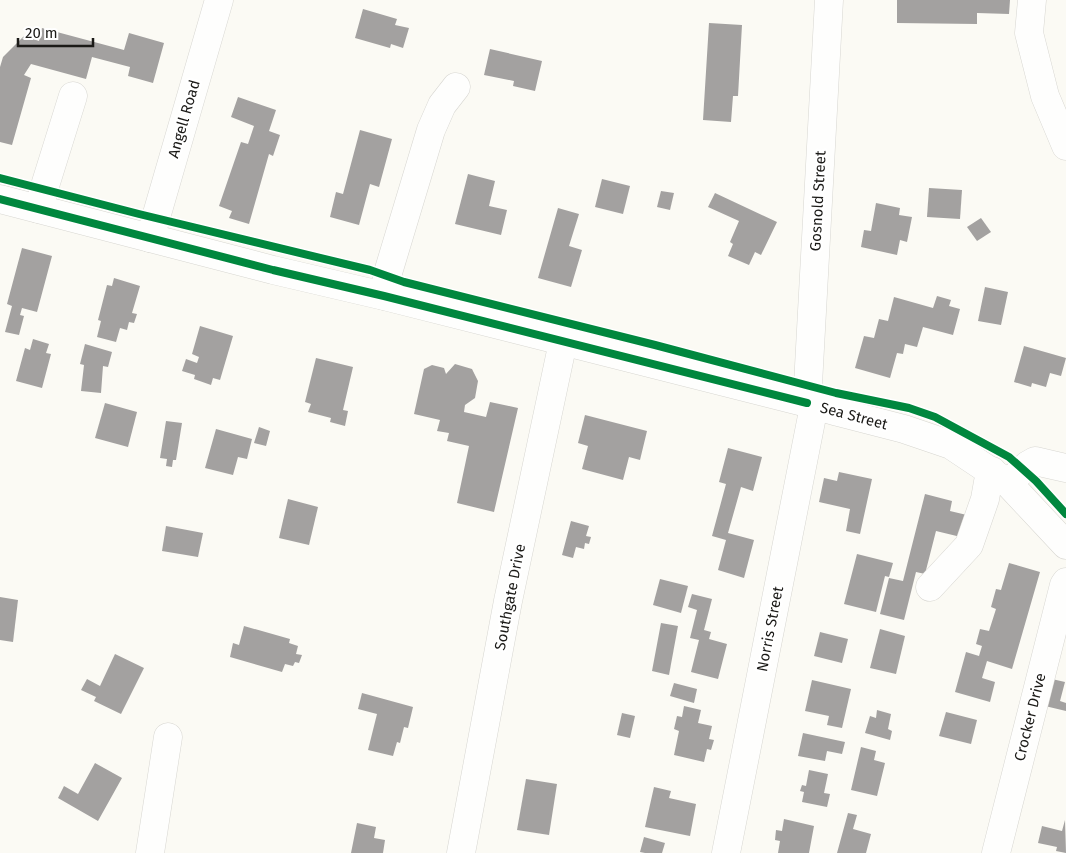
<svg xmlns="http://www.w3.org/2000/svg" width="1066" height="853" viewBox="0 0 1066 853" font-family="'Fira Sans',sans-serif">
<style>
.building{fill:#a3a1a0}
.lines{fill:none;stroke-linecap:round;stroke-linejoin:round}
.minor-casing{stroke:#d7d6d1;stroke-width:29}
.major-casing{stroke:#d7d6d1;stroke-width:29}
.minor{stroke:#fefefd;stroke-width:28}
.major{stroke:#fefefd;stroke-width:28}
.cycleway-casing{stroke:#fff;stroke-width:11}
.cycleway{stroke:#00873e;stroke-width:8}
.labels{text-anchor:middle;stroke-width:5;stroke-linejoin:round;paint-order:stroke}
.street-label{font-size:15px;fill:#1b1a17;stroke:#fff}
</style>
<rect width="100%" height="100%" fill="#fbfaf4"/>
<!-- building -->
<g class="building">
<path d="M 897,0 L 1010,0 L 1009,14 L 977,13 L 977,24 L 897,23 Z"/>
<path d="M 363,9 L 397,19 L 395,25 L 409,28 L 403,48 L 391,44 L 390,48 L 355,38 Z"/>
<path d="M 709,23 L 742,25 L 738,96 L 733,96 L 731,122 L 703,120 Z"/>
<path d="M 42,28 L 124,50 L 129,33 L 164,43 L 153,83 L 128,76 L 130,67 L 92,57 L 86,79 L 31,64 L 24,75 L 31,78 L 12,145 L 0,142 L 0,67 L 3,57 L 24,36 L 39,41 Z"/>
<path d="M 490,49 L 542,61 L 535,91 L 513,86 L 514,81 L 484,75 Z"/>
<path d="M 238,97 L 276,110 L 269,131 L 280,135 L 273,156 L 269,154 L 249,224 L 229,218 L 232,211 L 219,206 L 241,142 L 248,144 L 254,126 L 231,117 Z"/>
<path d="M 360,130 L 392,139 L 379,187 L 370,184 L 359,225 L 330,217 L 336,192 L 343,194 Z"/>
<path d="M 468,174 L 495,181 L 489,206 L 507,210 L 501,235 L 455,224 Z"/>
<path d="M 602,179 L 630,186 L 623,214 L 595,207 Z"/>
<path d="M 929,188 L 962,190 L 960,219 L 927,217 Z"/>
<path d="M 661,191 L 674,193 L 670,210 L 657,207 Z"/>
<path d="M 715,193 L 777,222 L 761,255 L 755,252 L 749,265 L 728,256 L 733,244 L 730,242 L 739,221 L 708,207 Z"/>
<path d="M 876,203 L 900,208 L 899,215 L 912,217 L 907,242 L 900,240 L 897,255 L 861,247 L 864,230 L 871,231 Z"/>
<path d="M 558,208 L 579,214 L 569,246 L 582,250 L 571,287 L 538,278 Z"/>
<path d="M 981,218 L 991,232 L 977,241 L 967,227 Z"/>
<path d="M 22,248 L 52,256 L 37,312 L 22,308 L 20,315 L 24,316 L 19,335 L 5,332 L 12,306 L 7,304 Z"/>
<path d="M 114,278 L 140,286 L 132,313 L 137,314 L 134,323 L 129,322 L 127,330 L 120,328 L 116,342 L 97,337 L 101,321 L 98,320 L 107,285 L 112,286 Z"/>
<path d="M 985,287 L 1008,292 L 1001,325 L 978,321 Z"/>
<path d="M 937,296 L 951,300 L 949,306 L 960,309 L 953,335 L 923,327 L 917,347 L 905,344 L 903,354 L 897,353 L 890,378 L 855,368 L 864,336 L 874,338 L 879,319 L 888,321 L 894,297 L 933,308 Z"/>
<path d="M 200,326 L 233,336 L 220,380 L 213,378 L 211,385 L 194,379 L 195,375 L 182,371 L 186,359 L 197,363 L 199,357 L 192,354 Z"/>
<path d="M 33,339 L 49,344 L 46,353 L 51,354 L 42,388 L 16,381 L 25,348 L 30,350 Z"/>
<path d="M 85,344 L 112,352 L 108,367 L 103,366 L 101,393 L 81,391 L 84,365 L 80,364 Z"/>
<path d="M 1024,346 L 1066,358 L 1061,376 L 1050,373 L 1046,387 L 1032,383 L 1031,387 L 1014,382 Z"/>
<path d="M 316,358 L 353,367 L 343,410 L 348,411 L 345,426 L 330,422 L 331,418 L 308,412 L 311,404 L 305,402 Z"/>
<path d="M 455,364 L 472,369 L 478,381 L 475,398 L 465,405 L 464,412 L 486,417 L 490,402 L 518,408 L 494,512 L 457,503 L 469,446 L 447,441 L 449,433 L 437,431 L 440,420 L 414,414 L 424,369 L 432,365 L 444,368 L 446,374 Z"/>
<path d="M 105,403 L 137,412 L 128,447 L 95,438 Z"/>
<path d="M 585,415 L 647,431 L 640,460 L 629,457 L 623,480 L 582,469 L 588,446 L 578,443 Z"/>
<path d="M 166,421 L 182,423 L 176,460 L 173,460 L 172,467 L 166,466 L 167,459 L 160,458 Z"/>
<path d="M 259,427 L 270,431 L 266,446 L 254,443 Z"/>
<path d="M 216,429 L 252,439 L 247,459 L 238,457 L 233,475 L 205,468 Z"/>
<path d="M 728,448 L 762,457 L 753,491 L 741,487 L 728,533 L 754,540 L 744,578 L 718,570 L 726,540 L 712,536 L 726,484 L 719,482 Z"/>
<path d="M 839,472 L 872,479 L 860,534 L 846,531 L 850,509 L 819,502 L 824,478 L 837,481 Z"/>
<path d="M 925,494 L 952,501 L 950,511 L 971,516 L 965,538 L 936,531 L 925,574 L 916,572 L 904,620 L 880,614 L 889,578 L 903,581 Z"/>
<path d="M 288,499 L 318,507 L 309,545 L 279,538 Z"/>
<path d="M 571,521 L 589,526 L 586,536 L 591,537 L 589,544 L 585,543 L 584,549 L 576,547 L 573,558 L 562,555 Z"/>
<path d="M 166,526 L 203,533 L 198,557 L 162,551 Z"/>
<path d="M 857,554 L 893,563 L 889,577 L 885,576 L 876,612 L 844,604 Z"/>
<path d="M 1009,563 L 1040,572 L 1012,669 L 987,661 L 982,678 L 995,682 L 990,702 L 955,692 L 966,652 L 979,656 L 982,646 L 976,644 L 980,629 L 989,631 L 996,609 L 991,607 L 996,589 L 1001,590 Z"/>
<path d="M 660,579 L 688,586 L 681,613 L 653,605 Z"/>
<path d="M 692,594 L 712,599 L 704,630 L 711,632 L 709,639 L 727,644 L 718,679 L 691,672 L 699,640 L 690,638 L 697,610 L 688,607 Z"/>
<path d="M 0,597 L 18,600 L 13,642 L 0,640 Z"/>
<path d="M 661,623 L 678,626 L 669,675 L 652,671 Z"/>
<path d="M 244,626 L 290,639 L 289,643 L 298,646 L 296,654 L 302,655 L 299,663 L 295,662 L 293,666 L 285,664 L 282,672 L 230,657 L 233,643 L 239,645 Z"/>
<path d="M 880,629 L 905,636 L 896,674 L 870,668 Z"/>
<path d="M 820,632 L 848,639 L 842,663 L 814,656 Z"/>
<path d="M 115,654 L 144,668 L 121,714 L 94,701 L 96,697 L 81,690 L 87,679 L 100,686 Z"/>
<path d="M 1052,679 L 1065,682 L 1060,701 L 1066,703 L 1066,711 L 1045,706 Z"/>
<path d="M 812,680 L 851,689 L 842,728 L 827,725 L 829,716 L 805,711 Z"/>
<path d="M 674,683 L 697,689 L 694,703 L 670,696 Z"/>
<path d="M 362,693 L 413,707 L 408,728 L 404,727 L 400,743 L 397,742 L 393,756 L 368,750 L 377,714 L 358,709 Z"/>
<path d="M 684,706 L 701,710 L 698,723 L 712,726 L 709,739 L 714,740 L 711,750 L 707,749 L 704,762 L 674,755 L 679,731 L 674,729 L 677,716 L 682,717 Z"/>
<path d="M 877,710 L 891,714 L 888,729 L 892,731 L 890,740 L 865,733 L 870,716 L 876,718 Z"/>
<path d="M 946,712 L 977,720 L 971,744 L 939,736 Z"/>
<path d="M 622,713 L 635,716 L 630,738 L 617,735 Z"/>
<path d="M 803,733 L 845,742 L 842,754 L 827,751 L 825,761 L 798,756 Z"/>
<path d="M 861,747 L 876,751 L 874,760 L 885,763 L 877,796 L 851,790 Z"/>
<path d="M 95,763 L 122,778 L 98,821 L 58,798 L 64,786 L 78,794 Z"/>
<path d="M 809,770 L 828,774 L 824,793 L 830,794 L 827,807 L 802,802 L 804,792 L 800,791 L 802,785 L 806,786 Z"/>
<path d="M 526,779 L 557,784 L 549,835 L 517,830 Z"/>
<path d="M 654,787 L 671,791 L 669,798 L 696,804 L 690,836 L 645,827 Z"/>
<path d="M 848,813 L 857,815 L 853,829 L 871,834 L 866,853 L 837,853 Z"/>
<path d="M 784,819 L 814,826 L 809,853 L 778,853 L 780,841 L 775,840 L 776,830 L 782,831 Z"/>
<path d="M 1065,820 L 1066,853 L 1056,851 L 1057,847 L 1038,843 L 1042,826 L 1062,831 Z"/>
<path d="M 357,823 L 376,827 L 374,838 L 385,840 L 383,853 L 351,853 Z"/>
<path d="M 644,837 L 665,843 L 662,853 L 645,853 L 640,852 Z"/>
</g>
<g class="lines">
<defs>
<g id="minor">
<path d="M 1032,0 L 1029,33 L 1045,96 L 1066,146"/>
<path d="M 0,199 L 273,270 L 384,296 L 807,403"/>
<path d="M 39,209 L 44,189 L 73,96"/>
<path d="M 150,238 L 219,0"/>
<path d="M 384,296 L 387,276 L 431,130 L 442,105 L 456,87"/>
<path d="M 1008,483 L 1028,465 L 1035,461 L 1066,468"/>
<path d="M 930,587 L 969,545 L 985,499 L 988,482 L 992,471"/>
<path d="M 150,853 L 168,737"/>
<path d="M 461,853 L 508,601 L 563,342"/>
<path d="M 726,853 L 814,406"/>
<path d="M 996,853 L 1064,585 L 1066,582"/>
</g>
<path id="major" d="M 829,0 L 807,403 L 838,412 L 904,429 L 951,445 L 1008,483 L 1066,545"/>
</defs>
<!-- minor casing -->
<use href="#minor" class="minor-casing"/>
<!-- major casing -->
<use href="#major" class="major-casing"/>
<!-- minor -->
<use href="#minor" class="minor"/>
<!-- major -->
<use href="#major" class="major"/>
<defs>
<g id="cycleway">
<path d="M 0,178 L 139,214 L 370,270 L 404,282 L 655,345 L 836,393 L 909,408 L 935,417 L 1009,457 L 1036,481 L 1066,514"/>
<path d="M 0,199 L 273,270 L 384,296 L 807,403"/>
</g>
</defs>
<!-- cycleway casing -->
<use href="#cycleway" class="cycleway-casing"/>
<!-- cycleway -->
<use href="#cycleway" class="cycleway"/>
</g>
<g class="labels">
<!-- street labels -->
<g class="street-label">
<text transform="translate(184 119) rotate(-74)" y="5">Angell Road</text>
<text transform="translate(818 201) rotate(-87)" y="5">Gosnold Street</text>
<text transform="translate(854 416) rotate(15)" y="5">Sea Street</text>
<text transform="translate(510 597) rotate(-79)" y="5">Southgate Drive</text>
<text transform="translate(770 629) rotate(-79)" y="5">Norris Street</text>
<text transform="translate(1030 717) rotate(-76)" y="5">Crocker Drive</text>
</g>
</g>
<!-- scale -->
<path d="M18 38v8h75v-8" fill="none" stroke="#1b1a17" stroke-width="2.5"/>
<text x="25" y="38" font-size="15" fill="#1b1a17" stroke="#ffffff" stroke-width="4" paint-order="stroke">20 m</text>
</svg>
